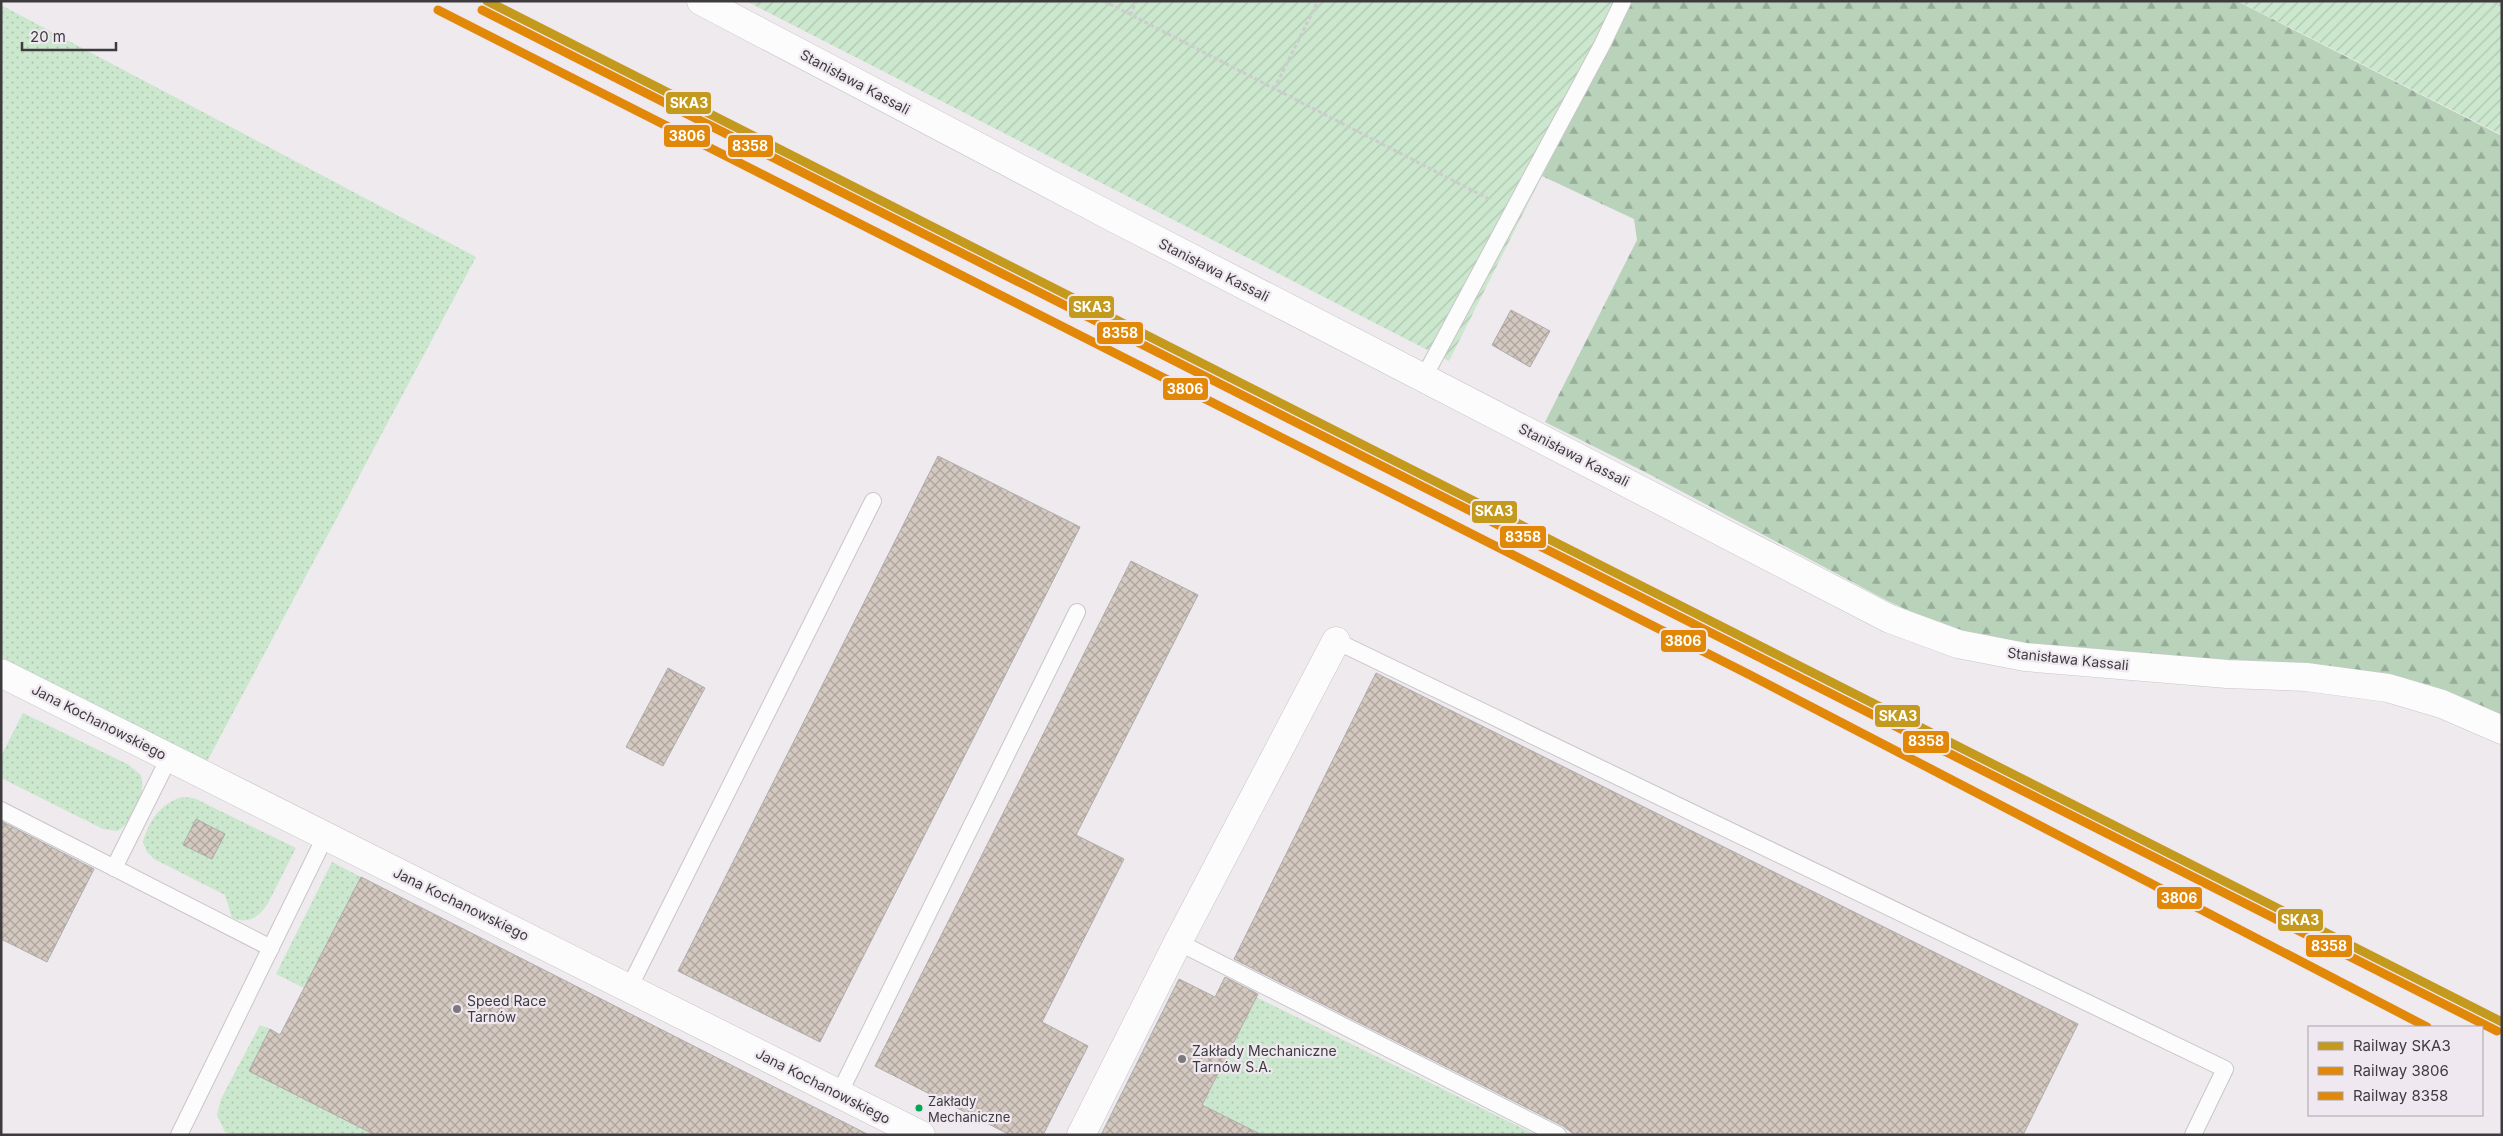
<svg xmlns="http://www.w3.org/2000/svg" width="2503" height="1136" viewBox="0 0 2503 1136" font-family="Inter,sans-serif">
<style>
.grass{fill:url(#grass-dots)}
.forest{fill:url(#forest-firs)}
.garden{fill:url(#garden-furrows)}
.building{fill:url(#building-cross-hatch);stroke:#afacac}
.lines{fill:none;stroke-linecap:round;stroke-linejoin:round}
.lane-casing{stroke:#c8c5c8;stroke-width:18}
.street-casing{stroke:#c8c5c8;stroke-width:29}
.path{stroke:#cdcccd;stroke-width:3;stroke-dasharray:4 2.5;stroke-linecap:butt}
.lane{stroke:#fcfcfc;stroke-width:16}
.street{stroke:#fcfcfc;stroke-width:28}
.rail-1-casing{stroke:#efe8f0;stroke-width:12}
.rail-2-casing{stroke:#efe8f0;stroke-width:12}
.rail-3-casing{stroke:#efe8f0;stroke-width:12}
.rail-1{stroke:#c49a1e;stroke-width:9}
.rail-2{stroke:#e28809;stroke-width:9}
.rail-3{stroke:#e28809;stroke-width:9}
.poi-dot{fill:#7c787c;stroke:#efe8f0;stroke-width:2}
.bus-dot{fill:#00a651;stroke:#efe8f0;stroke-width:2}
.labels{text-anchor:middle;stroke-width:4.5;stroke-linejoin:round;paint-order:stroke}
.bus-label{font-size:13px;fill:#3e3b3e;stroke:#efe8f0;text-anchor:start}
.street-label{font-size:14px;fill:#3e3b3e;stroke:#efe8f0}
.poi-label{font-size:14px;fill:#3e3b3e;stroke:#efe8f0;text-anchor:start}
.line-badge{stroke:#efe8f0;stroke-width:2}
.badge-label{font-size:14px;text-anchor:middle;font-weight:bold;fill:#fff}
</style>
<defs>
<pattern id="grass-dots" width="8" height="8" patternUnits="userSpaceOnUse" patternTransform="scale(1.25)"><rect width="8" height="8" fill="#cbe7cd"/><path d="M2 2h.1M6 6h.1" fill="none" stroke="#afc7b1" stroke-width="1.8" stroke-linecap="round"/></pattern>
<pattern id="forest-firs" width="22" height="20" patternUnits="userSpaceOnUse" patternTransform="scale(1.25)"><rect width="22" height="20" fill="#b8d3ba"/><path d="M5 1l3.5 6h-7zM16 11l3.5 6h-7z" fill="#97ac99"/></pattern>
<pattern id="garden-furrows" width="10" height="10" patternUnits="userSpaceOnUse" patternTransform="scale(1.25)"><rect width="10" height="10" fill="#cbe7cd"/><path d="M-1 1l2-2M0 10L10 0M9 11l2-2" fill="none" stroke="#afc7b1"/></pattern>
<pattern id="building-cross-hatch" width="8" height="8" patternUnits="userSpaceOnUse" patternTransform="scale(1.25)"><rect width="8" height="8" fill="#d4c9c0"/><path d="M0 0l8 8M0 8l8-8" fill="none" stroke="#ada49d"/></pattern>
</defs>
<rect width="100%" height="100%" fill="#eeeaee"/>
<!-- grass -->
<g class="grass">
<path d="M 1,5 L 476,257 L 204,767 L 1,659 Z"/>
<path d="M 23,713 L 129,765 L 141,775 C 146,796 135,818 118,831 L 103,829 L 1,778 L 1,756 Z"/>
<path d="M 182,797 L 194,798 L 296,848 L 267,905 C 258,918 248,924 232,918 L 225,895 L 154,859 L 147,852 L 143,842 C 149,821 160,804 182,797 Z"/>
<path d="M 332,862 L 361,877 L 304,988 L 276,974 Z"/>
<path d="M 1256,997 L 1536,1135 L 1262,1135 L 1202,1105 Z"/>
<path d="M 260,1025 L 270,1029 L 375,1135 L 231,1135 L 225,1132 L 217,1115 L 221,1099 Z"/>
</g>
<!-- forest -->
<path class="forest" d="M 1630,1 L 2237,1 L 2502,136 L 2502,718 L 2018,646 L 1952,631 L 1888,601 L 1645,472 L 1545,422 L 1637,240 L 1634,219 L 1542,176 Z"/>
<!-- garden -->
<g class="garden">
<path d="M 746,1 L 1630,1 L 1449,361 Z"/>
<path d="M 2238,1 L 2502,1 L 2502,135 Z"/>
</g>
<!-- building -->
<g class="building">
<path d="M 1511,310 L 1550,331 L 1530,367 L 1492,345 Z"/>
<path d="M 938,456 L 1080,527 L 820,1042 L 678,971 Z"/>
<path d="M 1131,561 L 1198,595 L 1076,835 L 1124,859 L 1042,1022 L 1088,1046 L 1043,1135 L 1010,1135 L 875,1066 Z"/>
<path d="M 668,668 L 705,688 L 663,766 L 626,747 Z"/>
<path d="M 1376,673 L 2078,1024 L 2023,1135 L 1575,1135 L 1563,1126 L 1234,959 Z"/>
<path d="M 196,819 L 225,834 L 212,859 L 183,845 Z"/>
<path d="M 1,821 L 94,869 L 47,962 L 1,939 Z"/>
<path d="M 361,877 L 869,1135 L 375,1135 L 249,1071 L 270,1029 L 280,1035 Z"/>
<path d="M 1225,977 L 1258,994 L 1202,1105 L 1262,1135 L 1101,1135 L 1179,979 L 1215,997 Z"/>
</g>
<g class="lines">
<defs>
<g id="lane">
<path d="M 1424,377 L 1602,45 L 1623,1"/>
<path d="M 1336,641 L 2225,1069 L 2193,1135"/>
<path d="M 1,810 L 271,948"/>
<path d="M 114,868 L 169,758"/>
<path d="M 1178,942 L 1558,1135"/>
<path d="M 629,988 L 873,501"/>
<path d="M 839,1094 L 1077,612"/>
<path d="M 179,1135 L 325,837"/>
</g>
<g id="street">
<path d="M 701,1 L 1114,218 L 1890,619 L 1958,644 L 2025,657 L 2227,674 L 2306,677 L 2388,688 L 2442,704 L 2502,730"/>
<path d="M 1,673 L 921,1135"/>
<path d="M 1081,1135 L 1178,942 L 1336,641"/>
</g>
</defs>
<!-- lane casing -->
<use href="#lane" class="lane-casing"/>
<!-- street casing -->
<use href="#street" class="street-casing"/>
<!-- path -->
<g class="path">
<path d="M 1104,1 L 1491,200"/>
<path d="M 2493,1 L 2502,6"/>
<path d="M 1130,15 L 1137,1"/>
<path d="M 1274,89 L 1318,1"/>
</g>
<!-- lane -->
<use href="#lane" class="lane"/>
<!-- street -->
<use href="#street" class="street"/>
<defs>
<path id="rail-1" d="M 487,1 L 2502,1022"/>
<path id="rail-2" d="M 438,10 L 1750,675 L 2427,1027"/>
<path id="rail-3" d="M 482,10 L 2497,1031"/>
</defs>
<!-- rail-1 casing -->
<use href="#rail-1" class="rail-1-casing"/>
<!-- rail-2 casing -->
<use href="#rail-2" class="rail-2-casing"/>
<!-- rail-3 casing -->
<use href="#rail-3" class="rail-3-casing"/>
<!-- rail-1 -->
<use href="#rail-1" class="rail-1"/>
<!-- rail-2 -->
<use href="#rail-2" class="rail-2"/>
<!-- rail-3 -->
<use href="#rail-3" class="rail-3"/>
</g>
<!-- markers -->
<g class="poi-dot">
<circle cx="457" cy="1009" r="5"/>
<circle cx="1182" cy="1059" r="5"/>
</g>
<circle class="bus-dot" cx="919" cy="1108" r="4.5"/>
<g class="labels">
<!-- bus labels -->
<g class="bus-label">
<text x="928" y="1106">Zakłady<tspan x="928" dy="16">Mechaniczne</tspan></text>
</g>
<!-- street labels -->
<g class="street-label">
<text transform="translate(855 82) rotate(28)" y="5">Stanisława Kassali</text>
<text transform="translate(1214 270) rotate(27)" y="5">Stanisława Kassali</text>
<text transform="translate(1574 455) rotate(27)" y="5">Stanisława Kassali</text>
<text transform="translate(2068 659) rotate(6)" y="5">Stanisława Kassali</text>
<text transform="translate(99 722) rotate(27)" y="5">Jana Kochanowskiego</text>
<text transform="translate(461 904) rotate(26)" y="5">Jana Kochanowskiego</text>
<text transform="translate(823 1086) rotate(27)" y="5">Jana Kochanowskiego</text>
</g>
<!-- poi labels -->
<g class="poi-label">
<text x="467" y="1006">Speed Race<tspan x="467" dy="16">Tarnów</tspan></text>
<text x="1192" y="1056">Zakłady Mechaniczne<tspan x="1192" dy="16">Tarnów S.A.</tspan></text>
</g>
</g>
<g class="line-badge">
<rect x="665" y="91" width="47" height="24" rx="5" fill="#c49a1e"/>
<rect x="663" y="124" width="48" height="24" rx="5" fill="#e28809"/>
<rect x="727" y="134" width="47" height="24" rx="5" fill="#e28809"/>
<rect x="1068" y="295" width="47" height="24" rx="5" fill="#c49a1e"/>
<rect x="1096" y="321" width="48" height="24" rx="5" fill="#e28809"/>
<rect x="1162" y="377" width="47" height="24" rx="5" fill="#e28809"/>
<rect x="1471" y="500" width="47" height="24" rx="5" fill="#c49a1e"/>
<rect x="1499" y="525" width="48" height="24" rx="5" fill="#e28809"/>
<rect x="1660" y="629" width="47" height="24" rx="5" fill="#e28809"/>
<rect x="1874" y="704" width="47" height="24" rx="5" fill="#c49a1e"/>
<rect x="1902" y="730" width="48" height="24" rx="5" fill="#e28809"/>
<rect x="2156" y="886" width="47" height="24" rx="5" fill="#e28809"/>
<rect x="2277" y="908" width="47" height="24" rx="5" fill="#c49a1e"/>
<rect x="2305" y="934" width="48" height="24" rx="5" fill="#e28809"/>
</g>
<g class="badge-label">
<text x="689" y="108">SKA3</text>
<text x="687" y="141">3806</text>
<text x="750" y="151">8358</text>
<text x="1092" y="312">SKA3</text>
<text x="1120" y="338">8358</text>
<text x="1185" y="394">3806</text>
<text x="1494" y="516">SKA3</text>
<text x="1523" y="542">8358</text>
<text x="1683" y="646">3806</text>
<text x="1898" y="721">SKA3</text>
<text x="1926" y="746">8358</text>
<text x="2179" y="903">3806</text>
<text x="2300" y="925">SKA3</text>
<text x="2329" y="951">8358</text>
</g>
<!-- border -->
<rect width="2503" height="1136" fill="none" stroke="#3e3b3e" stroke-width="5"/>
<!-- legend -->
<rect x="2308" y="1026" width="175" height="90" fill="#efe8f0" stroke="#a8a3a9"/>
<rect x="2318" y="1042" width="25" height="8" fill="#c49a1e" stroke="#a8a3a9"/>
<text x="2353" y="1051" font-size="15" fill="#3e3b3e">Railway SKA3</text>
<rect x="2318" y="1067" width="25" height="8" fill="#e28809" stroke="#a8a3a9"/>
<text x="2353" y="1076" font-size="15" fill="#3e3b3e">Railway 3806</text>
<rect x="2318" y="1092" width="25" height="8" fill="#e28809" stroke="#a8a3a9"/>
<text x="2353" y="1101" font-size="15" fill="#3e3b3e">Railway 8358</text>
<!-- scale -->
<path d="M22 42v8h94v-8" fill="none" stroke="#3e3b3e" stroke-width="2.5"/>
<text x="30" y="42" font-size="15" fill="#3e3b3e" stroke="#efe8f0" stroke-width="4" paint-order="stroke">20 m</text>
</svg>
